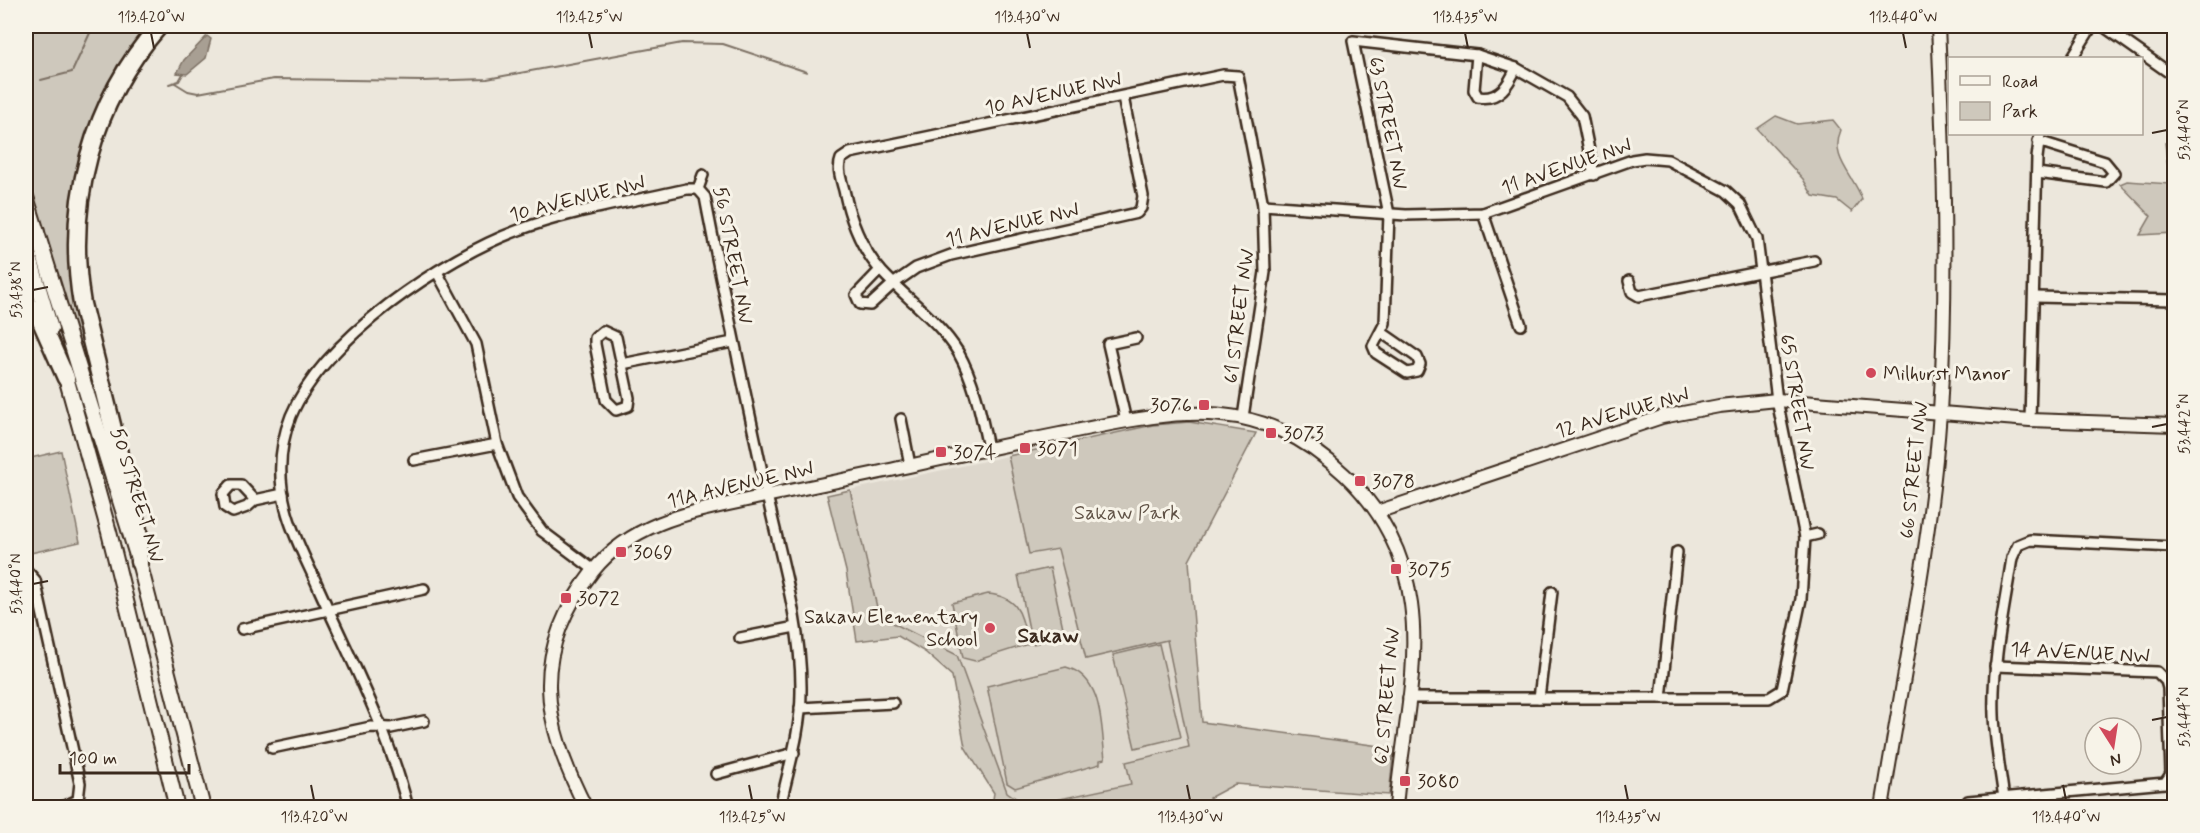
<svg xmlns="http://www.w3.org/2000/svg" width="2200" height="833" viewBox="0 0 2200 833" font-family="Mynerve,sans-serif">
<style>
.built{fill:#ddd7cc}
.green{fill:#cec8bc;stroke:#84796d;stroke-width:1.5}
.water{fill:#a89f93;stroke:#7c7064;stroke-width:1.5}
.lines{fill:none;stroke-linecap:round;stroke-linejoin:round}
.stream{stroke:#7c7064;stroke-width:2}
.street-casing{stroke:#3b2a1e;stroke-width:14}
.secondary-casing{stroke:#3b2a1e;stroke-width:16}
.primary-casing{stroke:#3b2a1e;stroke-width:18}
.highway-casing{stroke:#3b2a1e;stroke-width:21}
.street{stroke:#f7f3e8;stroke-width:9}
.secondary{stroke:#f7f3e8;stroke-width:12}
.primary{stroke:#f7f3e8;stroke-width:14}
.highway{stroke:#f7f3e8;stroke-width:16}
.ticks{fill:none;stroke:#3b2a1e;stroke-width:2}
.poi-dot{fill:#d1495b;stroke:#f7f3e8;stroke-width:2}
.labels{text-anchor:middle;stroke-width:6;stroke-linejoin:round;paint-order:stroke}
.street-label{font-size:20px;fill:#3b2a1e;stroke:#f7f3e8}
.poi-label{font-size:20px;fill:#3b2a1e;stroke:#f7f3e8;text-anchor:start}
.park-label{font-size:20px;fill:#605246;stroke:#f7f3e8}
.neighbourhood-label{font-size:21px;font-weight:bold;fill:#3b2a1e;stroke:#f7f3e8}
.neatline{fill:none;stroke:#3b2a1e;stroke-width:2}
.ticks-label{font-size:15px;text-anchor:middle;fill:#3b2a1e}
</style>
<rect width="100%" height="100%" fill="#ece7dc"/>
<filter id="ink" filterUnits="userSpaceOnUse"><feTurbulence type="fractalNoise" baseFrequency=".0167" numOctaves="2"/><feDisplacementMap in="SourceGraphic" scale="12" xChannelSelector="R" yChannelSelector="G"/><feConvolveMatrix kernelMatrix="1 2 1 2 8 2 1 2 1" color-interpolation-filters="sRGB"/></filter>
<g filter="url(#ink)">
<!-- built -->
<path class="built" d="M 1008,456 L 1029,553 L 1058,549 L 1086,658 L 1167,640 L 1189,748 L 1126,762 L 1131,784 L 1027,806 L 1007,792 L 957,655 L 879,616 L 850,490 Z"/>
<!-- green -->
<g class="green">
<path d="M 26,26 L 151,26 L 117,66 L 104,96 L 83,146 L 72,217 L 98,402 L 88,378 L 26,176 Z"/>
<path d="M 1776,116 L 1797,124 L 1833,120 L 1841,130 C 1829,158 1854,175 1862,199 L 1852,212 L 1837,200 L 1813,196 L 1803,179 L 1757,129 Z"/>
<path d="M 2165,143 L 2174,146 L 2174,233 L 2140,235 L 2151,216 L 2120,184 L 2127,181 L 2170,184 Z"/>
<path d="M 1189,422 L 1256,433 L 1189,561 L 1202,722 L 1394,748 L 1389,795 L 1235,784 L 1209,798 L 1211,807 L 994,807 L 992,805 L 994,793 L 965,747 L 952,676 L 925,652 L 898,636 L 857,641 L 846,571 L 827,495 L 850,490 L 879,616 L 957,655 L 1007,792 L 1027,806 L 1131,784 L 1126,762 L 1189,747 L 1167,640 L 1086,659 L 1058,549 L 1029,554 L 1008,456 L 1153,425 Z"/>
<path d="M 61,451 L 80,542 L 26,554 L 26,459 Z"/>
<path d="M 1050,568 L 1065,637 L 1032,644 L 1018,575 Z"/>
<path d="M 988,594 C 1021,597 1021,616 1028,644 L 975,661 L 963,658 L 952,603 Z"/>
<path d="M 1159,644 L 1181,737 L 1135,748 L 1113,655 Z"/>
<path d="M 1066,667 C 1104,677 1101,728 1105,759 L 1100,760 L 1100,764 L 1015,788 L 1007,783 L 987,686 Z"/>
</g>
<!-- water -->
<path class="water" d="M 207,36 L 211,39 L 206,58 L 187,74 L 177,73 L 184,60 Z"/>
<g class="lines">
<!-- stream -->
<g class="stream">
<path d="M 41,80 L 72,72 L 90,33"/>
<path d="M 175,83 L 188,91 L 198,93 L 274,79 L 423,81 L 487,79 L 682,43 L 723,44 L 807,72"/>
<path d="M 169,84 L 179,81 L 183,74"/>
</g>
<defs>
<g id="street">
<path d="M 2103,26 L 2174,76"/>
<path d="M 1477,55 L 1474,90 L 1478,97 C 1499,101 1509,84 1516,68"/>
<path d="M 2072,58 L 2092,26"/>
<path d="M 2037,173 L 2106,182 L 2114,173 L 2105,162 L 2038,141"/>
<path d="M 703,175 L 698,189 L 705,197 C 724,297 746,396 767,495 C 781,559 802,626 801,692 C 801,732 788,769 780,808"/>
<path d="M 1263,205 L 1406,215 L 1483,213 L 1632,160 L 1645,158 L 1668,160 L 1726,191 L 1740,204 L 1757,239 L 1777,400 L 1805,537 L 1801,599 L 1782,690 L 1769,698 L 1408,698"/>
<path d="M 1483,213 L 1521,325"/>
<path d="M 880,270 L 856,295 L 860,304 L 870,305 L 893,284 L 916,268 L 951,255 L 1137,213 L 1141,208 L 1143,196 L 1123,97"/>
<path d="M 437,272 L 476,344 L 497,444 L 517,497 L 542,531 L 594,570"/>
<path d="M 1629,281 L 1632,292 L 1639,296 L 1814,261"/>
<path d="M 2035,297 L 2174,300"/>
<path d="M 603,331 L 616,337 L 629,398 L 628,406 L 616,410 L 606,400 L 595,344 L 595,338 Z"/>
<path d="M 1381,332 L 1417,357 L 1420,364 L 1417,371 L 1407,373 L 1376,353 L 1373,346 L 1385,323 L 1389,214 L 1353,41 L 1477,55 L 1516,68 L 1567,97 L 1582,116 L 1594,175"/>
<path d="M 622,364 L 733,342"/>
<path d="M 901,419 L 910,465"/>
<path d="M 2030,420 L 2037,158 L 2040,134"/>
<path d="M 1126,421 L 1108,344 L 1136,338"/>
<path d="M 988,448 C 981,415 975,382 958,352 C 939,321 907,299 882,272 C 862,250 850,219 844,190 C 841,179 837,169 841,159 L 850,153 L 1223,75 L 1238,76 L 1263,205 L 1265,272 L 1243,417"/>
<path d="M 414,460 L 497,444"/>
<path d="M 255,500 L 241,485 L 231,485 L 223,494 L 225,507 L 233,512 L 247,507 L 255,500 L 283,494"/>
<path d="M 1805,537 L 1818,534"/>
<path d="M 26,570 L 35,580 L 80,783 L 78,800 L 60,808"/>
<path d="M 242,629 L 424,589"/>
<path d="M 740,638 L 795,627"/>
<path d="M 1539,698 L 1552,592"/>
<path d="M 1661,698 L 1677,552"/>
<path d="M 800,708 L 893,703"/>
<path d="M 272,748 L 371,727 L 391,728 L 424,721"/>
<path d="M 716,774 L 794,753"/>
<path d="M 1968,801 L 2165,783 L 2171,774 L 2168,688 L 2166,681 L 2157,672 L 1995,666"/>
<path d="M 408,808 C 389,732 351,660 319,589 C 308,563 293,537 286,509 C 278,478 279,446 291,416 C 323,339 443,258 519,230 C 572,210 631,202 687,189 L 698,189"/>
<path d="M 2007,808 L 2004,798 C 2000,770 1995,742 1994,715 C 1992,662 2004,610 2012,558 L 2018,545 L 2030,540 L 2174,547"/>
</g>
<g id="secondary">
<path d="M 1377,512 L 1662,417 L 1719,406 L 1777,400 L 2030,420 L 2174,425"/>
<path d="M 586,808 C 542,721 529,653 593,571 C 634,520 697,511 756,498 C 798,489 839,481 881,472 C 941,459 1000,446 1060,434 C 1171,412 1254,389 1345,475 C 1381,509 1405,554 1411,604 C 1420,671 1401,741 1396,808"/>
<path d="M 1882,808 C 1903,676 1931,544 1940,412 C 1948,283 1944,155 1938,26"/>
</g>
<g id="primary">
<path d="M 26,197 L 139,562 L 203,808"/>
<path d="M 26,245 L 51,329"/>
<path d="M 64,370 L 109,532 L 177,808"/>
</g>
<g id="highway">
<path d="M 26,239 L 35,231"/>
<path d="M 26,302 L 39,317 L 66,378"/>
<path d="M 139,562 L 138,530 L 82,304 C 65,204 92,102 159,26"/>
</g>
</defs>
<!-- street casing -->
<use href="#street" class="street-casing"/>
<!-- secondary casing -->
<use href="#secondary" class="secondary-casing"/>
<!-- primary casing -->
<use href="#primary" class="primary-casing"/>
<!-- highway casing -->
<use href="#highway" class="highway-casing"/>
<!-- street -->
<use href="#street" class="street"/>
<!-- secondary -->
<use href="#secondary" class="secondary"/>
<!-- primary -->
<use href="#primary" class="primary"/>
<!-- highway -->
<use href="#highway" class="highway"/>
</g>
</g>
<!-- ticks -->
<path class="ticks" d="M 151,33 L 154,48M 589,33 L 592,48M 1027,33 L 1030,48M 1465,33 L 1468,48M 1903,33 L 1906,48M 2152,133 L 2167,130M 33,290 L 48,287M 2152,427 L 2167,424M 33,584 L 48,581M 2152,720 L 2167,717M 311,785 L 314,800M 749,785 L 752,800M 1187,785 L 1190,800M 1625,785 L 1628,800M 2063,785 L 2066,800"/>
<!-- markers -->
<g class="poi-dot">
<circle cx="1871" cy="373" r="6"/>
<rect x="1198" y="399" width="12" height="12" rx="3"/>
<rect x="1265" y="427" width="12" height="12" rx="3"/>
<rect x="1019" y="442" width="12" height="12" rx="3"/>
<rect x="935" y="446" width="12" height="12" rx="3"/>
<rect x="1354" y="475" width="12" height="12" rx="3"/>
<rect x="615" y="546" width="12" height="12" rx="3"/>
<rect x="1390" y="563" width="12" height="12" rx="3"/>
<rect x="560" y="592" width="12" height="12" rx="3"/>
<circle cx="990" cy="628" r="6"/>
<rect x="1399" y="775" width="12" height="12" rx="3"/>
</g>
<g class="labels">
<!-- street labels -->
<g class="street-label">
<text transform="translate(1053 93) rotate(-12)" y="7">10 AVENUE NW</text>
<text transform="translate(1389 123) rotate(79)" y="7">63 STREET NW</text>
<text transform="translate(1566 166) rotate(-19)" y="7">11 AVENUE NW</text>
<text transform="translate(577 198) rotate(-14)" y="7">10 AVENUE NW</text>
<text transform="translate(1012 224) rotate(-13)" y="7">11 AVENUE NW</text>
<text transform="translate(734 255) rotate(79)" y="7">56 STREET NW</text>
<text transform="translate(1238 316) rotate(-83)" y="7">61 STREET NW</text>
<text transform="translate(1798 402) rotate(81)" y="7">65 STREET NW</text>
<text transform="translate(1622 412) rotate(-16)" y="7">12 AVENUE NW</text>
<text transform="translate(1913 470) rotate(-84)" y="7">66 STREET NW</text>
<text transform="translate(740 484) rotate(-13)" y="7">11A AVENUE NW</text>
<text transform="translate(138 495) rotate(73)" y="7">50 STREET NW</text>
<text transform="translate(2080 652) rotate(3)" y="7">14 AVENUE NW</text>
<text transform="translate(1386 696) rotate(-85)" y="7">62 STREET NW</text>
</g>
<!-- poi labels -->
<g class="poi-label">
<text x="1883" y="380">Milhurst Manor</text>
<text x="1192" y="412" text-anchor="end">3076</text>
<text x="1283" y="440">3073</text>
<text x="1037" y="455">3071</text>
<text x="953" y="459">3074</text>
<text x="1372" y="488">3078</text>
<text x="633" y="559">3069</text>
<text x="1408" y="576">3075</text>
<text x="578" y="605">3072</text>
<text x="978" y="623" text-anchor="end">Sakaw Elementary<tspan x="978" dy="23">School</tspan></text>
<text x="1417" y="788">3080</text>
</g>
<!-- park labels -->
<g class="park-label">
<text x="1127" y="519">Sakaw Park</text>
</g>
<!-- neighbourhood labels -->
<g class="neighbourhood-label">
<text x="1048" y="642">Sakaw</text>
</g>
</g>
<!-- margin -->
<rect width="2200" height="833" fill="none" stroke="#f7f3e8" stroke-width="66"/>
<!-- legend -->
<rect x="1948" y="57" width="195" height="78" fill="#f7f3e8" stroke="#aca397" stroke-width="1.5"/>
<rect x="1960" y="76" width="30" height="9" fill="#f7f3e8" stroke="#aca397" stroke-width="1.5"/>
<text x="2002" y="87" font-size="18" fill="#3b2a1e">Road</text>
<rect x="1960" y="102" width="30" height="18" fill="#cec8bc" stroke="#aca397" stroke-width="1.5"/>
<text x="2002" y="117" font-size="18" fill="#3b2a1e">Park</text>
<!-- north arrow -->
<g transform="translate(2113 746) rotate(168)"><circle r="28" fill="#f7f3e8" stroke="#aca397" stroke-width="1.5"/>
<path d="M0-4.5L10 22L0 15L-10 22Z" fill="#d1495b"/>
<text y="-9" font-size="16" font-weight="bold" text-anchor="middle" fill="#3b2a1e">N</text>
</g>
<!-- scale -->
<path d="M60 764v9h129v-9" fill="none" stroke="#3b2a1e" stroke-width="3"/>
<text x="69" y="764" font-size="18" fill="#3b2a1e" stroke="#f7f3e8" stroke-width="4.5" paint-order="stroke">100 m</text>
<rect x="33" y="33" width="2134" height="767" class="neatline"/>
<g class="ticks-label">
<text x="151" y="22">113.420°W</text>
<text x="589" y="22">113.425°W</text>
<text x="1027" y="22">113.430°W</text>
<text x="1465" y="22">113.435°W</text>
<text x="1903" y="22">113.440°W</text>
<text transform="translate(2184 130) rotate(-90)" y="5">53.440°N</text>
<text transform="translate(16 290) rotate(-90)" y="5">53.438°N</text>
<text transform="translate(2184 424) rotate(-90)" y="5">53.442°N</text>
<text transform="translate(16 584) rotate(-90)" y="5">53.440°N</text>
<text transform="translate(2184 717) rotate(-90)" y="5">53.444°N</text>
<text x="314" y="822">113.420°W</text>
<text x="752" y="822">113.425°W</text>
<text x="1190" y="822">113.430°W</text>
<text x="1628" y="822">113.435°W</text>
<text x="2066" y="822">113.440°W</text>
</g>
</svg>
